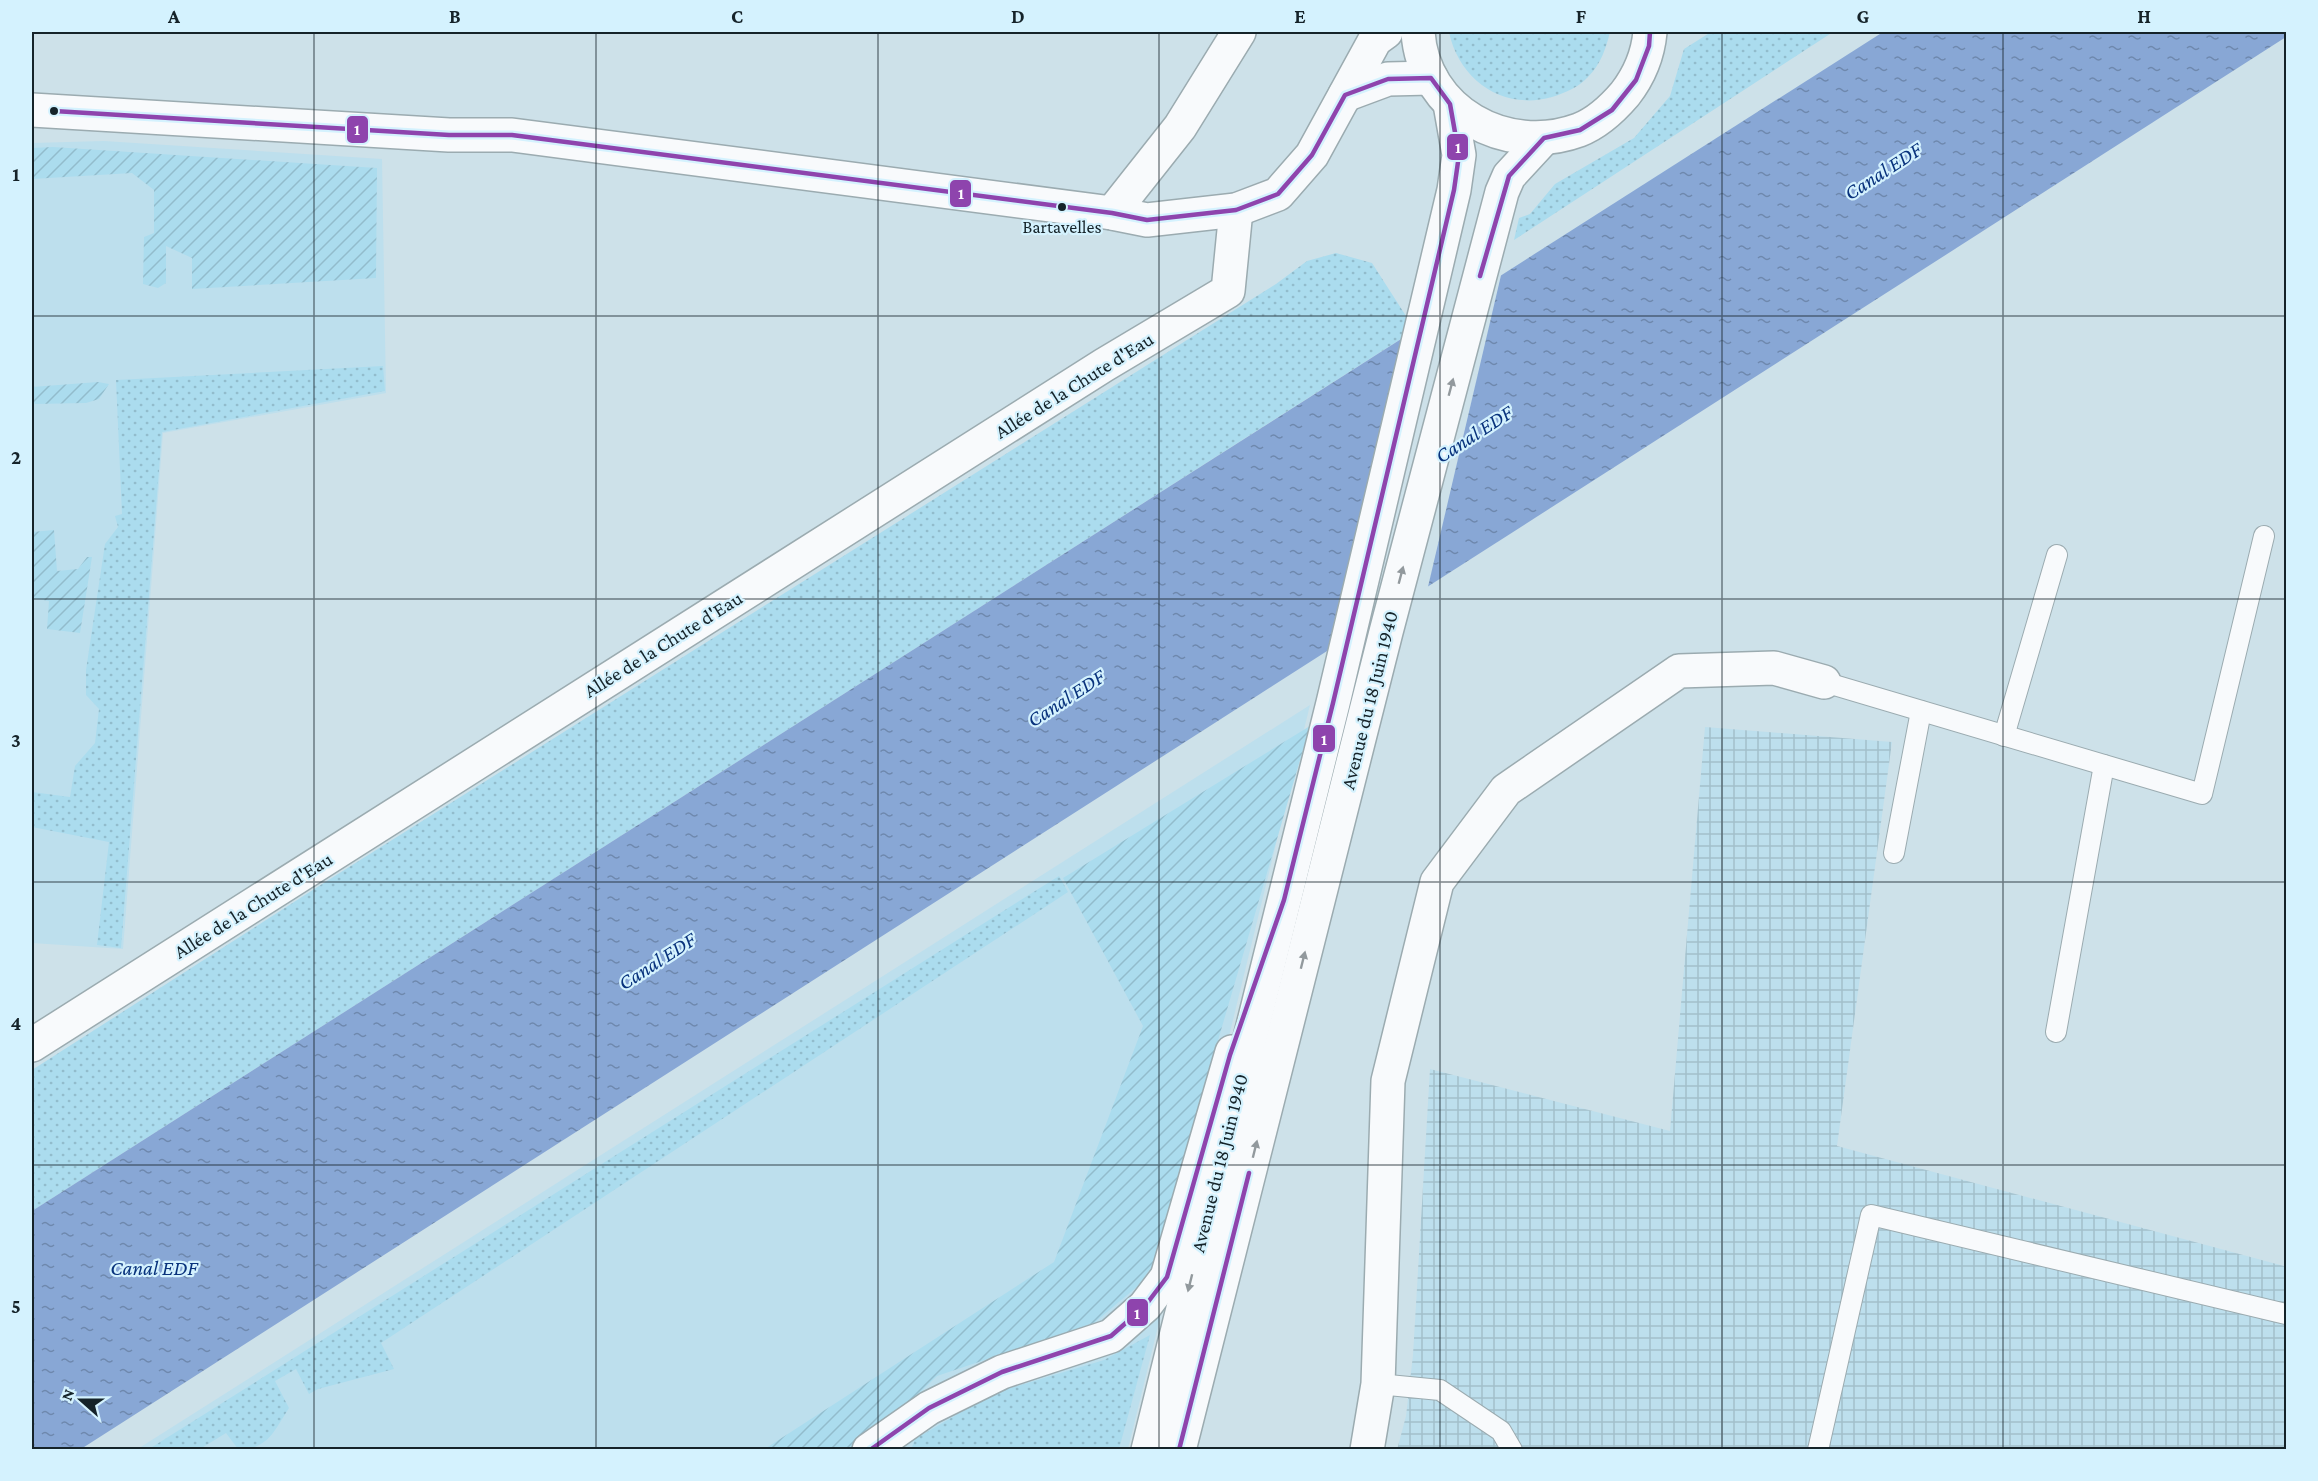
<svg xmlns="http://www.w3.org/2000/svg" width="2318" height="1481" viewBox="0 0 2318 1481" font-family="'Crimson Pro',serif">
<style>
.built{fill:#bddfed}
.industrial{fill:url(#industrial-grid)}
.grass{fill:url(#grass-dots)}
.garden{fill:url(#garden-furrows)}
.water{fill:url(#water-ripples)}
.pier{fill:#cde1e9}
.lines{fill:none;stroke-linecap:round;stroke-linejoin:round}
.lane-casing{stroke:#9babb0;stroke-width:22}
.street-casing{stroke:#9babb0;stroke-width:36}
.primary-casing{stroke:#9babb0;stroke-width:36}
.lane{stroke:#f8fafc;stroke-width:20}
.street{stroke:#f8fafc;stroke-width:33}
.primary{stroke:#f8fafc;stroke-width:33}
.bus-1-casing{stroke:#d4f2fe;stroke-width:9}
.bus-1{stroke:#8e44ad;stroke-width:4.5}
.oneway{fill:#92999d}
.grid{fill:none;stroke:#152329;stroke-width:1.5;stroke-opacity:0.55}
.bus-dot{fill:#152329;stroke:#d4f2fe;stroke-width:2}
.labels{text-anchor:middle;stroke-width:4.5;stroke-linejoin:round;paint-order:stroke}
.bus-label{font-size:18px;fill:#152329;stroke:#d4f2fe}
.street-label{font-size:20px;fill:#152329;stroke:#d4f2fe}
.water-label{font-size:21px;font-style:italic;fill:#08327c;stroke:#d4f2fe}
.line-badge{stroke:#d4f2fe;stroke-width:2}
.badge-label{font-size:16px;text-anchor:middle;font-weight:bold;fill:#fff}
.neatline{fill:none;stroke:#152329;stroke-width:2}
.grid-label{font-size:20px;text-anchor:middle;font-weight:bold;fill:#152329}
</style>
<defs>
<pattern id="industrial-grid" width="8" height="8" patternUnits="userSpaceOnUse" patternTransform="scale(1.5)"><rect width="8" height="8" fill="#bddfed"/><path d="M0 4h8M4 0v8" fill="none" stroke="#a2bfcb"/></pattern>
<pattern id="grass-dots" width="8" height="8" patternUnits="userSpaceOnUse" patternTransform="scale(1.5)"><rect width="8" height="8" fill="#abdcee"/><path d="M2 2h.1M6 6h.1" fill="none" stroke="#92bccc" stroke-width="1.8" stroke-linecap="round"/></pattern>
<pattern id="garden-furrows" width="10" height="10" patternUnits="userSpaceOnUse" patternTransform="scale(1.5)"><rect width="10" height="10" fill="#abdcee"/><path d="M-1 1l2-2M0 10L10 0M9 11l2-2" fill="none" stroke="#92bccc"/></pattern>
<pattern id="water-ripples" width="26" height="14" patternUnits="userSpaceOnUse" patternTransform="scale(1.5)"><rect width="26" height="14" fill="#88a7d5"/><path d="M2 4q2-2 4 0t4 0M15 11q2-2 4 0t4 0" fill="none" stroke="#6e88ad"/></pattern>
</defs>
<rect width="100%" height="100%" fill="#cde1e9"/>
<!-- built -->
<g class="built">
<path d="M 104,141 L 382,159 L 386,393 L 163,433 L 123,949 L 32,943 L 32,143 Z"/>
<path d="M 1310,705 L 1128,1449 L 136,1450 L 516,1209 Z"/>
</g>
<!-- industrial -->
<path class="industrial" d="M 1705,727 L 1892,742 L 1837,1146 L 2284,1266 L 2286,1258 L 2286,1449 L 1397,1450 L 1406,1416 L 1413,1355 L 1430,1069 L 1670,1131 Z"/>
<!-- grass -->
<g class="grass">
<path d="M 1449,32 L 1610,32 C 1606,48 1601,64 1588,77 C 1579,87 1565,93 1552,97 C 1503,111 1459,80 1449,32 Z"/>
<path d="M 1711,32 L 1833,32 L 1514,240 L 1519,218 L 1530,214 L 1555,184 L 1634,138 L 1670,96 L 1684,49 Z"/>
<path d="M 1336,253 L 1372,263 L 1415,330 L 32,1211 L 32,1070 L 319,886 L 1276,284 L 1307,261 Z"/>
<path d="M 383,366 L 385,391 L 162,432 L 121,948 L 97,945 L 109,842 L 32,827 L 32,792 L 70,797 L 75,766 L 95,743 L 99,709 L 86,695 L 86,670 L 105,544 L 118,527 L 115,516 L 122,514 L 116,380 Z"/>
<path d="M 1059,876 L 1068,892 L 381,1343 L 394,1369 L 318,1389 L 309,1394 L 296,1369 L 275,1381 L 289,1408 C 274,1431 268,1450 238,1449 L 226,1433 L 200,1449 L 149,1449 Z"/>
<path d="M 1150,1335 L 1119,1449 L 911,1450 L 915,1439 L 994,1393 L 1104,1360 Z"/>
</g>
<!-- garden -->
<g class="garden">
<path d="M 53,147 L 377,168 L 376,278 L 192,289 L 192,258 L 166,246 L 166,283 L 158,288 L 143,284 L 144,237 L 154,233 L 154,190 L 132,173 L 32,179 L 32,148 Z"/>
<path d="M 98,382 L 109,384 L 99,399 L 86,403 L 35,404 L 32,401 L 32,387 Z"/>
<path d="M 54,530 L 57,571 L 78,569 L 87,557 L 92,557 L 80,633 L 47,629 L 49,601 L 32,598 L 32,532 Z"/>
<path d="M 1310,726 L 1152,1266 L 1139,1285 L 1094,1323 L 937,1376 L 861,1449 L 763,1450 L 1054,1262 L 1143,1026 L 1063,878 Z"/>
</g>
<!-- water -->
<path class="water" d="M 1883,32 L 2286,32 L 2286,37 L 81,1449 L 32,1450 L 32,1211 Z"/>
<!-- pier -->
<path class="pier" d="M 1502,271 L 1427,591 L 1332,652 L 1413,328 Z"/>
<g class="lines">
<defs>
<g id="lane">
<path d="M 1824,682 L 2202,794 L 2264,536"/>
<path d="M 2004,736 L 2057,555"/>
<path d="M 1894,853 L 1921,711"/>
<path d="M 2056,1032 L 2104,765"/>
<path d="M 1378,1384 L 1440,1390 L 1501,1431 L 1512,1450"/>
<path d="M 1818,1450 L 1871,1215 L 2286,1314"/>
</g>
<g id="street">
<path d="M 1345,95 L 1388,79 L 1431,78"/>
<path d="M 32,110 L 449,135 L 512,135 L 1112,213 L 1147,220 L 1236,210 L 1278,194 L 1312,155 L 1375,40 L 1386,32"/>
<path d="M 1112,213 L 1180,127 L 1239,32"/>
<path d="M 32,1045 L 1104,365 L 1228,291 L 1236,210"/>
<path d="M 869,1450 L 929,1408 L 1002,1372 L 1111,1336 L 1145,1306 L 1167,1277 L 1232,1052"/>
<path d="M 1367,1450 L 1378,1384 L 1388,1081 L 1437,882 L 1506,790 L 1679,671 L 1774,668 L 1824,682"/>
</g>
<g id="primary">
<path d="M 1418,32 C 1423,111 1506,157 1579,130 C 1597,123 1613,108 1625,94 C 1639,76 1648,54 1650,32"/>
<path d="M 1148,1450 L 1333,703 L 1454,190 L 1459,155 L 1450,104"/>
<path d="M 1179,1450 L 1386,632 L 1502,192 L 1509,176 L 1544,138"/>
</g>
</defs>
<!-- lane casing -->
<use href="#lane" class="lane-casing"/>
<!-- street casing -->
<use href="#street" class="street-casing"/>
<!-- primary casing -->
<use href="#primary" class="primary-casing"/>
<!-- lane -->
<use href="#lane" class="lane"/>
<!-- street -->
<use href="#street" class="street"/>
<!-- primary -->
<use href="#primary" class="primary"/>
<defs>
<g id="bus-1">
<path d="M 54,111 L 449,135 L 512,135 L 1112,213 L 1147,220 L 1236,210 L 1278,194 L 1312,155 L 1345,95 L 1388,79 L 1431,78 L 1450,104 L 1459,155 L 1454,190 L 1333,703 L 1284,900 L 1230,1055 L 1167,1277 L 1145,1306 L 1111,1336 L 1002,1372 L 929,1408 L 870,1450"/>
<path d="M 1480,276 L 1509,176 L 1544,138 L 1580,130 L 1612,110 L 1636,80 L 1649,46 L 1650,32"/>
<path d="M 1179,1450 L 1249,1173"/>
</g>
</defs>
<!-- bus-1 casing -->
<use href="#bus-1" class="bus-1-casing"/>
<!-- bus-1 -->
<use href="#bus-1" class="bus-1"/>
</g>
<!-- one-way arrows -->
<defs><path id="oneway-solid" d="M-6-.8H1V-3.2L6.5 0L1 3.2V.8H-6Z" transform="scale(1.5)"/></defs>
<g class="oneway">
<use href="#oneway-solid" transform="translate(1451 387) rotate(-75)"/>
<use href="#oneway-solid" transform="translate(1401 575) rotate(-75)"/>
<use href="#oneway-solid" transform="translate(1303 960) rotate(-76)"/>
<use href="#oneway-solid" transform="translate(1255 1149) rotate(-76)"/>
<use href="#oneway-solid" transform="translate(1190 1283) rotate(104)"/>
</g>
<!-- grid -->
<path class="grid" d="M 314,32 L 314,1450M 596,32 L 596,1450M 878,32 L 878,1450M 1159,32 L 1159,1450M 1440,32 L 1440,1450M 1722,32 L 1722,1450M 2003,32 L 2003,1450M 32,316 L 2286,316M 32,599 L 2286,599M 32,882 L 2286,882M 32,1165 L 2286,1165"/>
<!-- markers -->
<g class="bus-dot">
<circle cx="54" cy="111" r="5"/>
<circle cx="1062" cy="207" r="5"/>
</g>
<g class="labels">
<!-- bus labels -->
<g class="bus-label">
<text x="1062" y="233">Bartavelles</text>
</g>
<!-- street labels -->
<g class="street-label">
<text transform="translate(1074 385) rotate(-32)" y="7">Allée de la Chute d'Eau</text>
<text transform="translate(663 644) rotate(-32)" y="7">Allée de la Chute d'Eau</text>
<text transform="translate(1369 700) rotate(-76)" y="7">Avenue du 18 Juin 1940</text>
<text transform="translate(253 905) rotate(-32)" y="7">Allée de la Chute d'Eau</text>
<text transform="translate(1219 1163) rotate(-76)" y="7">Avenue du 18 Juin 1940</text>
</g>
<!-- water labels -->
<g class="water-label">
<text transform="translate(1883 171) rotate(-33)" y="7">Canal EDF</text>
<text transform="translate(1474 434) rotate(-33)" y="7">Canal EDF</text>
<text transform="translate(1066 698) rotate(-33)" y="7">Canal EDF</text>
<text transform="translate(657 961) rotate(-33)" y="7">Canal EDF</text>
<text x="154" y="1275">Canal EDF</text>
</g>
</g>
<g class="line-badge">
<rect x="346" y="115" width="23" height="29" rx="6" fill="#8e44ad"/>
<rect x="1446" y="133" width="23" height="28" rx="6" fill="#8e44ad"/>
<rect x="949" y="179" width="23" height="29" rx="6" fill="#8e44ad"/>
<rect x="1312" y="724" width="24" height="29" rx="6" fill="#8e44ad"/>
<rect x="1126" y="1298" width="23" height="29" rx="6" fill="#8e44ad"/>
</g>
<g class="badge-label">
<text x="357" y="135">1</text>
<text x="1458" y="153">1</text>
<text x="961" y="199">1</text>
<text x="1324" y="745">1</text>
<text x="1137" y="1319">1</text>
</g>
<!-- border -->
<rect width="2318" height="1481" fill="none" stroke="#d4f2fe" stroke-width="66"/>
<!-- north arrow -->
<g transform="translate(81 1400) rotate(291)" stroke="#d4f2fe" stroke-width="4.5" paint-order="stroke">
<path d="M0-4.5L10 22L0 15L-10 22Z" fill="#152329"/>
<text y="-9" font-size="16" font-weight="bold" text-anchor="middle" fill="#152329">N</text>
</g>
<rect x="33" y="33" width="2252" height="1415" class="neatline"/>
<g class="grid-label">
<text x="174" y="23">A</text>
<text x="455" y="23">B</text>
<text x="737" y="23">C</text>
<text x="1018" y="23">D</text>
<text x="1300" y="23">E</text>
<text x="1581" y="23">F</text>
<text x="1863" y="23">G</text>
<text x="2144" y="23">H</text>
<text x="16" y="181">1</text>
<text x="16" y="464">2</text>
<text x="16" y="747">3</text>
<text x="16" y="1030">4</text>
<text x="16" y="1313">5</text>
</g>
</svg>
